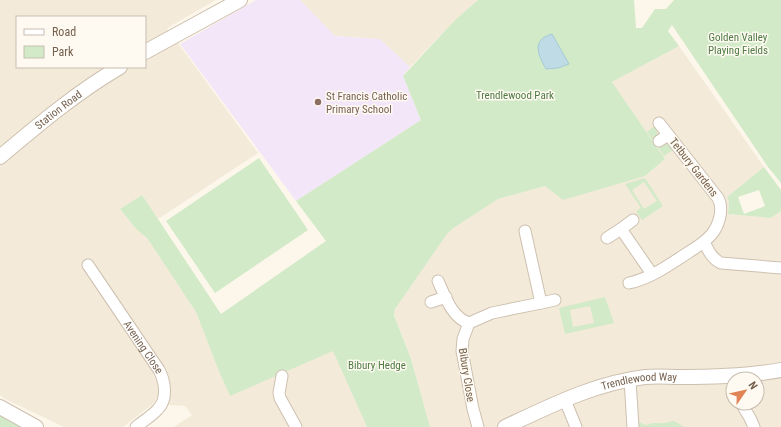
<svg xmlns="http://www.w3.org/2000/svg" width="781" height="427" viewBox="0 0 781 427" font-family="'Roboto Condensed',sans-serif">
<style>
.residential{fill:#f3ead9;fill-rule:evenodd}
.education{fill:#f4e6f9}
.green{fill:#d2eac8;fill-rule:evenodd}
.water{fill:#bfdbe5;stroke:#a5cad7}
.lines{fill:none;stroke-linecap:round;stroke-linejoin:round}
.minor-casing{stroke:#cec0b0;stroke-width:13}
.tertiary-casing{stroke:#cec0b0;stroke-width:16}
.minor{stroke:#fff;stroke-width:11}
.tertiary{stroke:#fff;stroke-width:14}
.education-dot{fill:#8d6e63;stroke:#fefaf1;stroke-width:1.5}
.labels{text-anchor:middle;stroke-width:3;stroke-linejoin:round;paint-order:stroke}
.park-label{font-size:11px;fill:#507b46;stroke:#fefaf1}
.education-label{font-size:11px;fill:#785e54;stroke:#fefaf1;text-anchor:start}
.street-label{font-size:11px;fill:#76614e;stroke:#fefaf1}
</style>
<rect width="100%" height="100%" fill="#fcf7ea"/>
<!-- residential -->
<g class="residential">
<path d="M 0,0 L 216,0 L 167,28 L 258,153 L 158,219 L 142,195 L 120,209 L 137,230 L 147,238 L 196,312 L 218,369 L 230,395 L 333,350 L 367,427 L 174,427 L 192,415 L 185,406 L 169,405 L 158,396 L 154,403 L 123,427 L 64,427 L 5,399 L 0,395 ZM 17,17 L 145,17 L 145,67 L 17,67 Z"/>
<path d="M 300,0 L 478,0 L 455,20 L 410,67 L 380,39 L 335,36 Z"/>
<path d="M 679,46 L 764,167 L 727,197 L 729,202 L 728,214 L 771,218 L 781,211 L 781,427 L 430,427 L 411,359 L 394,314 L 395,309 L 447,234 L 452,229 L 498,199 L 545,186 L 563,199 L 645,176 L 665,159 L 612,82 ZM 733,379 L 757,379 L 757,403 L 733,403 Z"/>
</g>
<!-- education -->
<path class="education" d="M 256,0 L 300,0 L 335,36 L 380,39 L 410,67 L 403,76 L 421,120 L 296,201 L 180,44 Z"/>
<!-- green -->
<g class="green">
<path d="M 478,0 L 634,0 L 636,28 L 642,28 L 655,9 L 666,9 L 674,0 L 781,0 L 781,183 L 768,167 L 672,25 L 668,31 L 679,46 L 612,82 L 665,159 L 645,176 L 563,200 L 545,186 L 498,199 L 452,229 L 447,234 L 395,309 L 394,315 L 411,359 L 430,427 L 367,427 L 333,351 L 230,396 L 218,369 L 196,312 L 147,238 L 137,230 L 120,209 L 142,195 L 221,314 L 326,241 L 296,201 L 421,120 L 403,76 L 455,20 Z"/>
<path d="M 655,126 C 659,131 657,136 654,142 L 647,132 Z"/>
<path d="M 662,144 C 667,144 670,145 674,149 L 664,156 L 658,147 Z"/>
<path d="M 259,158 L 308,230 L 215,293 L 166,221 Z"/>
<path d="M 764,167 L 781,190 L 781,211 L 771,218 L 728,214 L 729,202 L 727,197 ZM 759,190 L 765,206 L 744,214 L 738,197 Z"/>
<path d="M 645,178 L 663,206 L 642,220 L 636,211 L 641,208 L 625,184 ZM 644,182 L 657,201 L 644,209 L 632,190 Z"/>
<path d="M 605,297 L 614,323 L 565,334 L 559,308 ZM 590,306 L 594,323 L 573,327 L 570,310 Z"/>
<path d="M 0,415 L 21,427 L 0,427 Z"/>
<path d="M 672,421 L 674,421 L 684,427 L 638,427 L 639,422 L 645,425 C 648,425 651,423 655,423 C 661,423 666,424 672,421 Z"/>
</g>
<!-- water -->
<path class="water" d="M 552,34 L 569,64 L 558,68 L 546,69 C 538,55 531,40 552,34 Z"/>
<g class="lines">
<defs>
<g id="minor">
<path d="M 659,141 L 668,135"/>
<path d="M 621,229 L 633,220"/>
<path d="M 607,238 L 621,229 L 652,274"/>
<path d="M 704,242 C 708,250 712,259 721,263 L 781,268"/>
<path id="s1" d="M 88,265 L 159,370 C 165,381 168,399 158,409 C 152,416 143,421 136,427"/>
<path d="M 438,281 C 445,296 452,318 469,323"/>
<path d="M 629,283 C 652,278 670,264 689,252 C 697,247 705,242 711,235 C 719,226 724,209 718,198 L 659,123"/>
<path d="M 431,302 L 446,297"/>
<path d="M 541,303 L 555,300"/>
<path d="M 282,376 L 279,393 L 280,398 L 296,427"/>
<path d="M 630,380 L 633,427"/>
<path d="M 565,400 L 576,427"/>
<path d="M 741,403 L 750,418 L 754,427"/>
<path d="M 478,427 L 473,409 L 462,351 L 463,339 L 469,323 L 492,313 L 541,303 L 525,231"/>
</g>
<g id="tertiary">
<path d="M 145,52 L 240,0"/>
<path id="s2" d="M 0,157 C 38,125 77,92 120,67"/>
<path d="M 0,407 L 36,427"/>
<path id="s3" d="M 505,427 C 550,406 595,383 645,377 C 657,376 669,377 681,377 C 714,377 749,376 781,370"/>
</g>
</defs>
<!-- minor casing -->
<use href="#minor" class="minor-casing"/>
<!-- tertiary casing -->
<use href="#tertiary" class="tertiary-casing"/>
<!-- minor -->
<use href="#minor" class="minor"/>
<!-- tertiary -->
<use href="#tertiary" class="tertiary"/>
</g>
<!-- markers -->
<circle class="education-dot" cx="318" cy="102" r="4"/>
<g class="labels">
<!-- park labels -->
<g class="park-label">
<text x="738" y="41">Golden Valley<tspan x="738" dy="13">Playing Fields</tspan></text>
<text x="515" y="99">Trendlewood Park</text>
<text x="377" y="369">Bibury Hedge</text>
</g>
<!-- education labels -->
<g class="education-label">
<text x="326" y="100">St Francis Catholic<tspan x="326" dy="13">Primary School</tspan></text>
</g>
<!-- street labels -->
<g class="street-label">
<text dy="4" stroke="none"><textPath href="#s2" startOffset="75">Station Road</textPath></text>
<text transform="translate(694 167) rotate(52)" y="4">Tetbury Gardens</text>
<text dy="4" stroke="none"><textPath href="#s1" startOffset="99">Avening Close</textPath></text>
<text transform="translate(467 375) rotate(81)" y="4">Bibury Close</text>
<text dy="4" stroke="none"><textPath href="#s3" startOffset="143">Trendlewood Way</textPath></text>
</g>
</g>
<!-- legend -->
<rect x="16" y="16" width="130" height="52" fill="#fefaf1" stroke="#c8bdb0"/>
<rect x="24" y="29" width="20" height="6" fill="#ffffff" stroke="#c8bdb0"/>
<text x="52" y="36" font-size="12" fill="#76614e">Road</text>
<rect x="24" y="46" width="20" height="12" fill="#d2eac8" stroke="#c8bdb0"/>
<text x="52" y="56" font-size="12" fill="#76614e">Park</text>
<!-- north arrow -->
<g transform="translate(745 391) rotate(56)"><circle r="19" fill="#fefaf1" stroke="#c8bdb0"/>
<path d="M0-3L7 15L0 10L-7 15Z" fill="#e08355"/>
<text y="-6" font-size="11" font-weight="bold" text-anchor="middle" fill="#76614e">N</text>
</g>
</svg>
